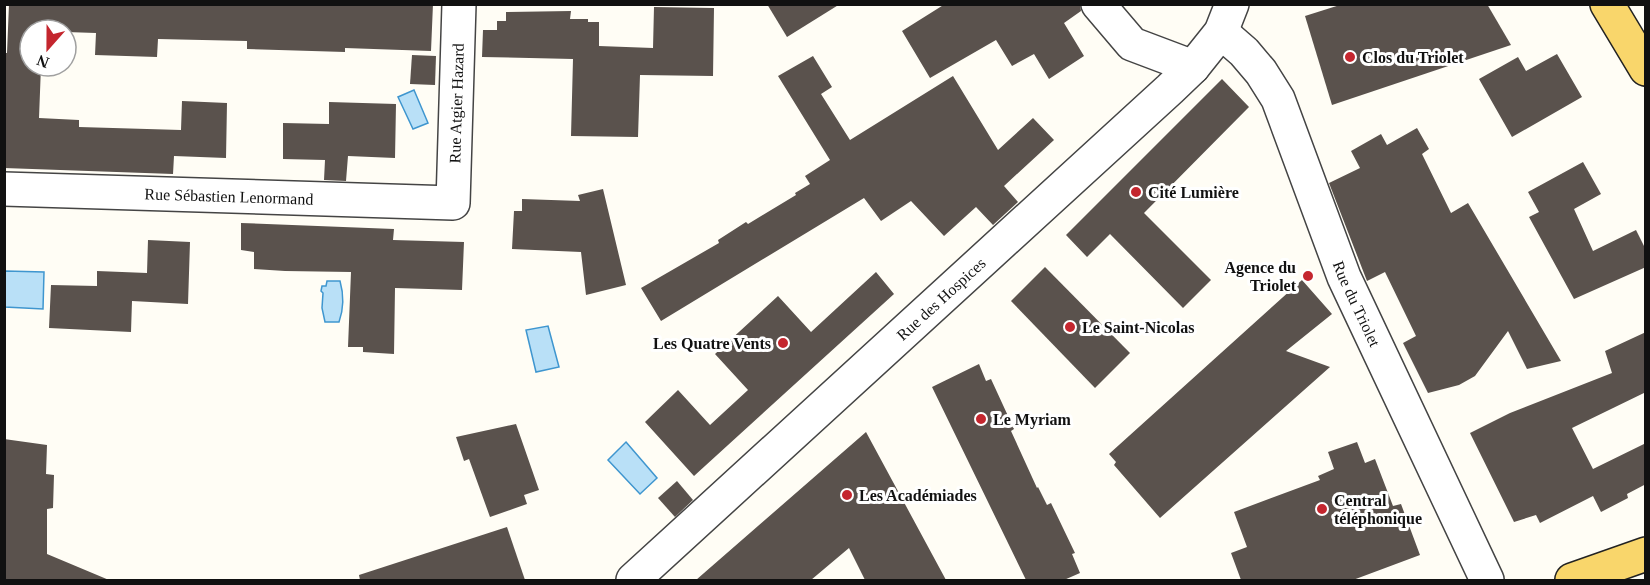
<svg xmlns="http://www.w3.org/2000/svg" width="1650" height="585" viewBox="0 0 1650 585" font-family="Georgia,serif">
<style>
.water{fill:#b9e0f7;stroke:#3f96cf;stroke-width:1.5}
.building{fill:#5a524d}
.lines{fill:none;stroke-linecap:round;stroke-linejoin:round}
.minor-casing{stroke:#444;stroke-width:36}
.major-casing{stroke:#222;stroke-width:36}
.minor{stroke:#fff;stroke-width:33}
.major{stroke:#f9d66b;stroke-width:33}
.poi-dot{fill:#c4262e;stroke:#fff;stroke-width:2}
.labels{text-anchor:middle;stroke-width:6;stroke-linejoin:round;paint-order:stroke}
.poi-label{font-size:16px;font-weight:bold;fill:#111;stroke:#fff;text-anchor:start}
.street-label{font-size:16px;fill:#111;stroke:#fff}
</style>
<rect width="100%" height="100%" fill="#fffdf5"/>
<!-- water -->
<g class="water">
<path d="M 414,90 L 428,123 L 413,129 L 398,97 Z"/>
<path d="M 5,271 L 44,272 L 43,309 L 5,307 Z"/>
<path d="M 327,281 L 340,281 C 344,295 344,308 339,322 L 325,322 L 322,308 L 323,293 L 321,291 L 322,286 L 326,286 Z"/>
<path d="M 548,326 L 559,367 L 536,372 L 526,330 Z"/>
<path d="M 626,442 L 657,478 L 640,494 L 608,460 Z"/>
</g>
<!-- building -->
<g class="building">
<path d="M 9,4 L 433,4 L 431,51 L 345,48 L 345,52 L 247,49 L 247,41 L 158,39 L 157,57 L 95,55 L 96,33 L 66,32 L 66,30 L 30,30 L 30,66 L 41,66 L 39,118 L 79,120 L 79,127 L 181,130 L 182,101 L 227,103 L 226,158 L 174,156 L 173,174 L 4,168 L 4,53 L 7,53 Z"/>
<path d="M 767,4 L 840,4 L 787,37 Z"/>
<path d="M 945,4 L 1080,4 L 1081,11 L 1064,23 L 1084,56 L 1049,79 L 1034,54 L 1012,66 L 996,40 L 930,78 L 902,31 Z"/>
<path d="M 1343,4 L 1487,4 L 1511,45 L 1332,105 L 1305,16 Z"/>
<path d="M 654,7 L 714,8 L 713,76 L 640,75 L 638,137 L 571,136 L 573,59 L 482,57 L 483,30 L 497,30 L 497,21 L 506,21 L 506,12 L 571,11 L 570,19 L 588,19 L 588,22 L 599,22 L 599,46 L 653,48 Z"/>
<path d="M 1557,54 L 1582,97 L 1512,137 L 1479,79 L 1518,57 L 1526,71 Z"/>
<path d="M 412,55 L 436,56 L 435,85 L 410,84 Z"/>
<path d="M 813,56 L 832,87 L 821,94 L 850,140 L 953,76 L 998,150 L 1033,118 L 1054,140 L 1004,186 L 1018,202 L 993,225 L 976,207 L 944,236 L 911,201 L 881,221 L 864,198 L 661,321 L 641,288 L 719,243 L 718,240 L 746,222 L 748,224 L 796,195 L 795,193 L 810,184 L 805,176 L 830,160 L 778,76 Z"/>
<path d="M 1222,79 L 1249,107 L 1144,213 L 1211,280 L 1183,308 L 1110,234 L 1087,257 L 1066,235 Z"/>
<path d="M 329,102 L 396,104 L 395,158 L 348,156 L 346,181 L 324,180 L 325,160 L 283,159 L 283,123 L 329,124 Z"/>
<path d="M 1417,128 L 1429,149 L 1422,154 L 1451,213 L 1468,203 L 1561,361 L 1527,369 L 1508,331 L 1475,376 L 1459,385 L 1428,393 L 1403,343 L 1416,336 L 1385,272 L 1367,281 L 1329,183 L 1360,168 L 1351,151 L 1381,134 L 1387,145 Z"/>
<path d="M 1583,162 L 1601,194 L 1574,209 L 1593,251 L 1636,230 L 1646,250 L 1646,267 L 1574,299 L 1529,217 L 1539,212 L 1528,192 Z"/>
<path d="M 603,189 L 626,285 L 586,295 L 581,252 L 512,249 L 514,211 L 522,211 L 522,199 L 580,201 L 578,195 Z"/>
<path d="M 241,223 L 394,229 L 393,240 L 464,242 L 462,290 L 395,288 L 394,354 L 363,352 L 363,347 L 348,347 L 351,272 L 285,271 L 254,269 L 254,252 L 241,250 Z"/>
<path d="M 148,240 L 190,242 L 188,304 L 132,301 L 131,332 L 49,328 L 51,285 L 97,286 L 97,271 L 147,273 Z"/>
<path d="M 1045,267 L 1130,353 L 1095,388 L 1011,301 Z"/>
<path d="M 876,272 L 894,294 L 694,476 L 645,422 L 678,390 L 710,425 L 748,390 L 715,354 L 778,296 L 811,332 Z"/>
<path d="M 1302,280 L 1332,314 L 1286,351 L 1330,367 L 1160,518 L 1114,465 L 1116,462 L 1109,454 Z"/>
<path d="M 1646,332 L 1646,392 L 1572,428 L 1593,469 L 1646,443 L 1646,484 L 1627,494 L 1628,498 L 1601,512 L 1593,496 L 1540,523 L 1536,515 L 1514,522 L 1470,433 L 1510,413 L 1612,373 L 1605,351 Z"/>
<path d="M 979,364 L 986,381 L 991,379 L 1014,429 L 1011,431 L 1037,488 L 1038,487 L 1047,505 L 1051,503 L 1075,553 L 1072,554 L 1080,573 L 1064,580 L 1026,580 L 932,387 Z"/>
<path d="M 516,424 L 539,490 L 524,495 L 527,504 L 490,517 L 469,459 L 464,461 L 456,437 Z"/>
<path d="M 866,432 L 946,580 L 865,580 L 849,548 L 811,580 L 696,580 Z"/>
<path d="M 4,439 L 47,445 L 46,474 L 54,475 L 53,508 L 47,509 L 47,554 L 109,580 L 4,580 Z"/>
<path d="M 1357,442 L 1365,463 L 1375,459 L 1393,506 L 1401,504 L 1420,555 L 1353,580 L 1241,580 L 1231,553 L 1247,547 L 1234,512 L 1320,480 L 1318,476 L 1334,469 L 1328,452 Z"/>
<path d="M 677,481 L 693,500 L 675,517 L 658,498 Z"/>
<path d="M 507,527 L 525,580 L 360,580 L 359,575 Z"/>
</g>
<g class="lines">
<defs>
<g id="minor">
<path d="M 1098,4 L 1132,44 L 1193,67"/>
<path id="s1" d="M 1221,32 L 1244,52 L 1261,72 L 1278,99 L 1344,277 L 1487,580"/>
<path id="s2" d="M 4,189 L 453,203 L 459,4"/>
<path id="s3" d="M 633,580 L 1170,89 L 1193,67 L 1221,32 L 1232,4"/>
</g>
<g id="major">
<path d="M 1607,4 L 1646,69"/>
<path d="M 1572,580 L 1646,554"/>
</g>
</defs>
<!-- minor casing -->
<use href="#minor" class="minor-casing"/>
<!-- major casing -->
<use href="#major" class="major-casing"/>
<!-- minor -->
<use href="#minor" class="minor"/>
<!-- major -->
<use href="#major" class="major"/>
</g>
<!-- markers -->
<g class="poi-dot">
<circle cx="1350" cy="57" r="6"/>
<circle cx="1136" cy="192" r="6"/>
<circle cx="1308" cy="276" r="6"/>
<circle cx="1070" cy="327" r="6"/>
<circle cx="783" cy="343" r="6"/>
<circle cx="981" cy="419" r="6"/>
<circle cx="847" cy="495" r="6"/>
<circle cx="1322" cy="509" r="6"/>
</g>
<g class="labels">
<!-- poi labels -->
<g class="poi-label">
<text x="1362" y="63">Clos du Triolet</text>
<text x="1148" y="198">Cité Lumière</text>
<text x="1296" y="273" text-anchor="end">Agence du<tspan x="1296" dy="18">Triolet</tspan></text>
<text x="1082" y="333">Le Saint-Nicolas</text>
<text x="771" y="349" text-anchor="end">Les Quatre Vents</text>
<text x="993" y="425">Le Myriam</text>
<text x="859" y="501">Les Académiades</text>
<text x="1334" y="506">Central<tspan x="1334" dy="18">téléphonique</tspan></text>
</g>
<!-- street labels -->
<g class="street-label">
<text dy="6" stroke="none"><textPath href="#s2" startOffset="549">Rue Atgier Hazard</textPath></text>
<text dy="6" stroke="none"><textPath href="#s2" startOffset="225">Rue Sébastien Lenormand</textPath></text>
<text dy="6" stroke="none"><textPath href="#s3" startOffset="417">Rue des Hospices</textPath></text>
<text dy="6" stroke="none"><textPath href="#s1" startOffset="308">Rue du Triolet</textPath></text>
</g>
</g>
<!-- border -->
<rect width="1650" height="585" fill="none" stroke="#111111" stroke-width="12"/>
<!-- north arrow -->
<g transform="translate(48 48) rotate(201)"><circle r="28" fill="#ffffff" stroke="#a0a0a0" stroke-width="1.5"/>
<path d="M0-4.5L10 22L0 15L-10 22Z" fill="#c4262e"/>
<text y="-9" font-size="16" font-weight="bold" text-anchor="middle" fill="#111111">N</text>
</g>
</svg>
